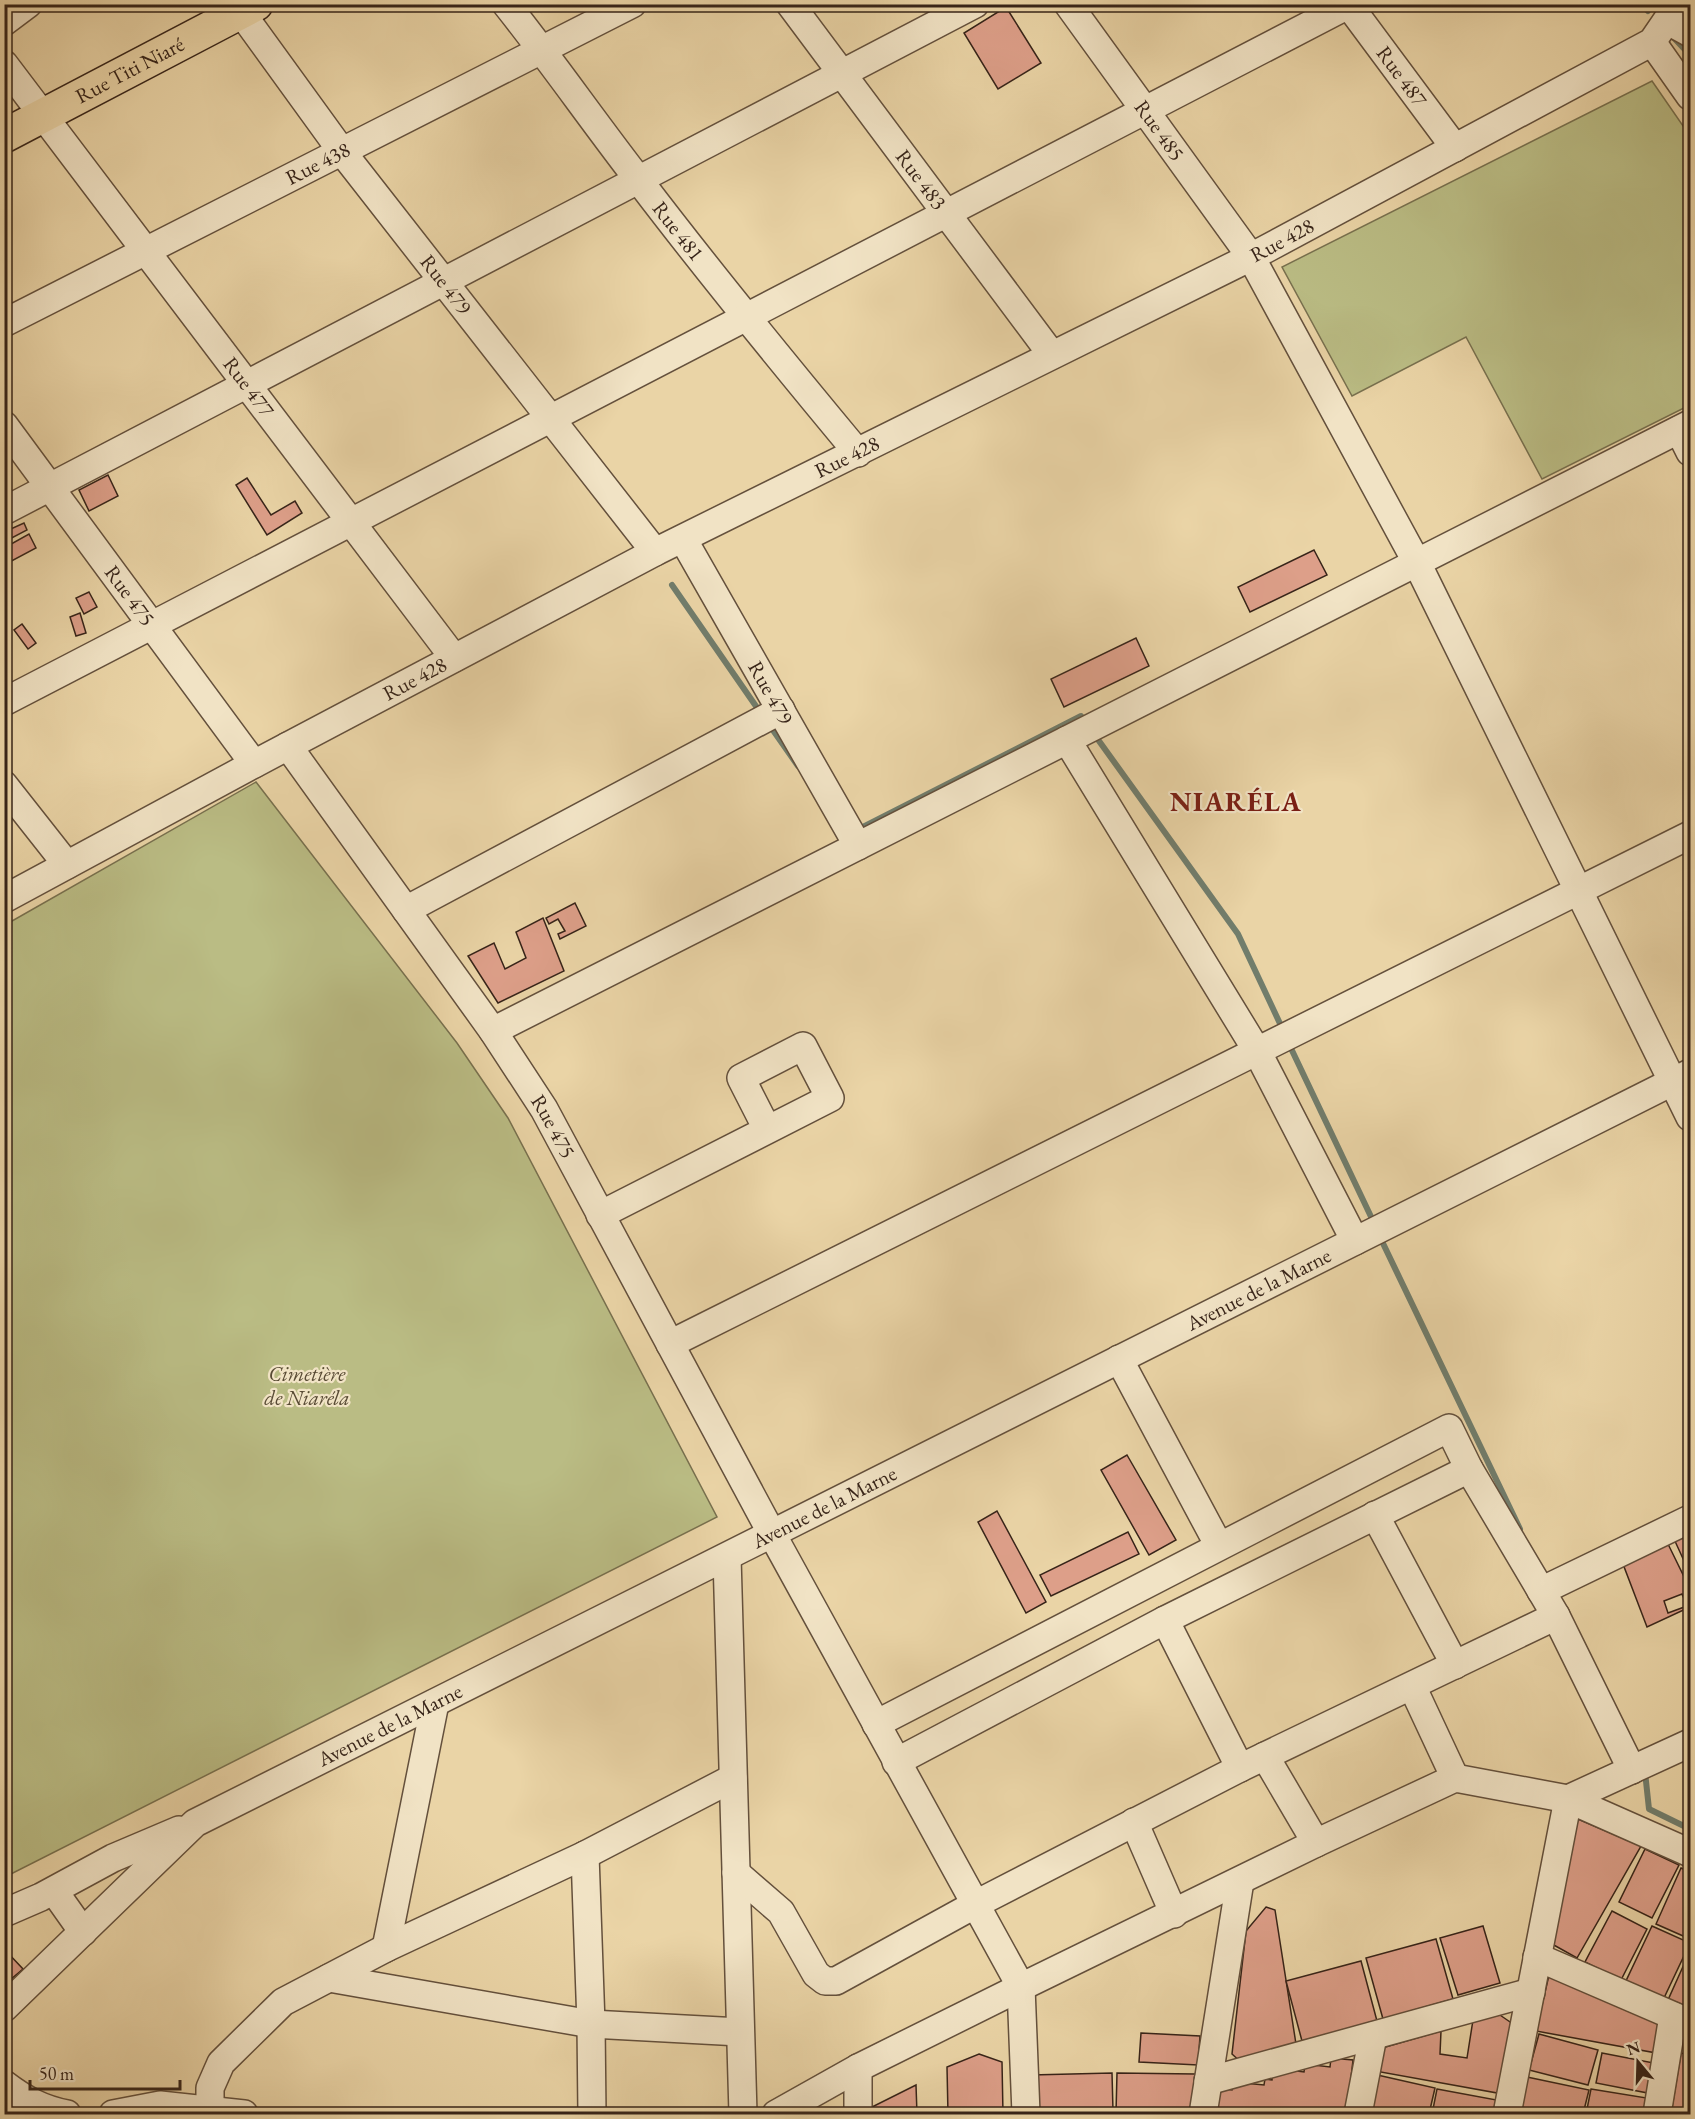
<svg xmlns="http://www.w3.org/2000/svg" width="1695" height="2119" viewBox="0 0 1695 2119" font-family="'EB Garamond',serif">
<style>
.green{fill:#babc84;stroke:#78704e;stroke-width:1.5}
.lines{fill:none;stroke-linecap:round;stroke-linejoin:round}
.stream{stroke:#717d6c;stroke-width:6}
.building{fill:#dd9f89;stroke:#372419;stroke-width:1.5;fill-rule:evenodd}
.minor-casing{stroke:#64503c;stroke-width:30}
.major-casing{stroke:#372419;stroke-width:36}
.minor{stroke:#f1e3c5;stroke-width:27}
.major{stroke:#ead4a6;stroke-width:33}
.labels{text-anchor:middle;stroke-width:4.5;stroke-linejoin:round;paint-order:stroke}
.street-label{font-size:21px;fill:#372419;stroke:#f1e3c5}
.park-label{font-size:21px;font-style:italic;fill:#584a34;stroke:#f1e3c5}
.district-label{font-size:27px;font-weight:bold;letter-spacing:1.5px;fill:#7a1f14;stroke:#f1e3c5}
</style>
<rect width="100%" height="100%" fill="#ead4a6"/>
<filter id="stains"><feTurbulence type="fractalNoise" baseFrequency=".00333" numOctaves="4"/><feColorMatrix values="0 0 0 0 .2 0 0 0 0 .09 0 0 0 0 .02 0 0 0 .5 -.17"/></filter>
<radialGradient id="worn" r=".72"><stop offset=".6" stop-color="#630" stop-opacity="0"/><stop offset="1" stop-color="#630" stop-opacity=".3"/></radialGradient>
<!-- green -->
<g class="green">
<path d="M 1652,81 L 1690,136 L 1690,405 L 1542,479 L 1466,337 L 1352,396 L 1282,267 Z"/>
<path d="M 256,782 L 457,1043 L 508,1118 L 717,1517 L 5,1877 L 5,925 Z"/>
</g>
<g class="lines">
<!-- stream -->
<g class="stream">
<path d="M 1642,4 L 1648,11"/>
<path d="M 1672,36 L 1690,55"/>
<path d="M 672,585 L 760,712"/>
<path d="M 768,723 L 798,766"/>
<path d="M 1094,734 L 1238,934 L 1283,1030"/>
<path d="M 857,830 L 1081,716 L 1086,723"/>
<path d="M 1288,1042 L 1374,1223"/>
<path d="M 1379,1235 L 1520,1529"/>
<path d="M 1645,1772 L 1649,1809 L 1690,1829"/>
</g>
</g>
<!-- building -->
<g class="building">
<path d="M 1006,7 L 1041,63 L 998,89 L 964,33 Z"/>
<path d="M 108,475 L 118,496 L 89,511 L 79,490 Z"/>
<path d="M 247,478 L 271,515 L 295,501 L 302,513 L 267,535 L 236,485 Z"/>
<path d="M 24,523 L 27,530 L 4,542 L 4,532 Z"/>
<path d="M 29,534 L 36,548 L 4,565 L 4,548 Z"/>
<path d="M 1314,550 L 1327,575 L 1250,612 L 1238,587 Z"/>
<path d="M 89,592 L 97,607 L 84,614 L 76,598 Z"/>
<path d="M 80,613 L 86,633 L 76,636 L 70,617 Z"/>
<path d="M 22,624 L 36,643 L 28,649 L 14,630 Z"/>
<path d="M 1136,638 L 1149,666 L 1064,707 L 1051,679 Z"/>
<path d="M 575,903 L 586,926 L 560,939 L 558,934 L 565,931 L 558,919 L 549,924 L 546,918 Z"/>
<path d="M 543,918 L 564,971 L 498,1003 L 468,956 L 494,943 L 505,969 L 526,958 L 516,932 Z"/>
<path d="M 1127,1455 L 1176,1540 L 1149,1555 L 1101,1470 Z"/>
<path d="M 997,1511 L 1046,1602 L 1026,1613 L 978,1522 Z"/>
<path d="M 1128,1532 L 1139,1554 L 1051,1596 L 1040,1575 Z"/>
<path d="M 1690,1532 L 1690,1574 L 1674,1539 Z"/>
<path d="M 1667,1542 L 1690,1589 L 1690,1607 L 1647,1627 L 1623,1564 ZM 1682,1594 L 1687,1606 L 1668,1613 L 1664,1601 Z"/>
<path d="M 1578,1819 L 1641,1846 L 1577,1958 L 1552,1944 Z"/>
<path d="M 1645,1849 L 1679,1865 L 1652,1918 L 1619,1902 Z"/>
<path d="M 1681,1868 L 1690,1872 L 1690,1939 L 1656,1924 Z"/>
<path d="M 1266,1907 L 1275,1910 L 1296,2044 L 1244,2065 L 1232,2054 L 1246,1931 Z"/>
<path d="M 1612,1911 L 1647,1929 L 1621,1980 L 1585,1962 Z"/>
<path d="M 1483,1926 L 1500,1983 L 1458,1995 L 1440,1938 Z"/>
<path d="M 1652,1926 L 1690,1943 L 1663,2000 L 1625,1983 Z"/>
<path d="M 1436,1939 L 1453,1999 L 1383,2019 L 1366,1958 Z"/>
<path d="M 1690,1951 L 1690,2010 L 1668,2000 Z"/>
<path d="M 7,1952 L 23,1969 L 4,1985 L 4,1954 Z"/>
<path d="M 1361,1961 L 1377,2021 L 1302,2041 L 1286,1981 Z"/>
<path d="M 1549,1975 L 1665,2025 L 1662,2054 L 1536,2031 Z"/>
<path d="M 1497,2013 L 1513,2024 L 1503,2094 L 1375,2071 L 1382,2048 L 1441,2031 L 1440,2054 L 1467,2058 L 1473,2020 Z"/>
<path d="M 1141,2033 L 1200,2036 L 1198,2065 L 1139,2062 Z"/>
<path d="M 1539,2034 L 1598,2050 L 1588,2085 L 1529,2070 Z"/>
<path d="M 1602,2053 L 1659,2064 L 1653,2094 L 1596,2083 Z"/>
<path d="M 1681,2053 L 1690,2055 L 1690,2114 L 1671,2114 Z"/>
<path d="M 979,2054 L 1002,2062 L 1003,2114 L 948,2114 L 947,2067 Z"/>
<path d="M 1331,2058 L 1353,2060 L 1347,2114 L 1216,2114 L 1219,2088 L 1232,2090 L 1233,2082 L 1264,2085 L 1265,2079 L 1272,2080 L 1273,2068 L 1304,2072 L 1305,2064 L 1330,2067 Z"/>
<path d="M 1112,2073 L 1113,2111 L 1032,2113 L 1031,2075 Z"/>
<path d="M 1117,2073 L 1195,2074 L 1194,2113 L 1116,2113 Z"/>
<path d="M 1373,2074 L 1435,2088 L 1429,2114 L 1363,2114 Z"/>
<path d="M 1527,2077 L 1589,2090 L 1583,2114 L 1556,2114 L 1521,2107 Z"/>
<path d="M 916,2085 L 917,2114 L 868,2114 L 868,2109 Z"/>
<path d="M 1437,2089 L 1502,2101 L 1499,2114 L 1432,2114 Z"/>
<path d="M 1591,2089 L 1653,2099 L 1650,2114 L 1586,2114 Z"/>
</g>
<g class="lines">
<defs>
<g id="minor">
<path id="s1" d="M 235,4 L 343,153 L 655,552"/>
<path id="s2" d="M 506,4 C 553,63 595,124 641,183 C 711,275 784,364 858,453"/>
<path id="s3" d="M 790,4 L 1052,355"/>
<path id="s4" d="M 1068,4 L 1251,257 L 1417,563 L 1690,1117"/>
<path id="s5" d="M 1348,4 L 1455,148"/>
<path d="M 1668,21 L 1690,33"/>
<path d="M 4,22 L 28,4"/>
<path d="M 1652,42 L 1690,96"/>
<path id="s6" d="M 4,64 L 454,658"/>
<path id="s7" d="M 4,323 L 632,4"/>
<path id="s8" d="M 4,425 L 254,764"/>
<path d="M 1679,430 L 1690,452"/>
<path d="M 4,511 L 975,4"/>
<path id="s9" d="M 683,539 L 858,846"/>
<path d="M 4,702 L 1350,4"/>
<path d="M 1067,740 L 1257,1051 L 1355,1241"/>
<path id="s10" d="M 288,746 L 493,1031 L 544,1109 L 772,1534 L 1021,1987 L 1026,2114"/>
<path d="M 4,785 L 67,865"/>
<path id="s11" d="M 4,899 L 254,764 L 655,552 L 1251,257 L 1652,42 L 1678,4"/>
<path d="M 406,910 L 781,710"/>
<path d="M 493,1031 L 1690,424"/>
<path d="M 600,1215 L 830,1098 L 803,1046 L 741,1078 L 767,1129"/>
<path d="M 670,1344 L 1690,835"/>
<path d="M 1119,1359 L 1219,1546"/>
<path d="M 1375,1515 L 1455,1665"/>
<path d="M 727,1557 L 743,2114"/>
<path d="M 1541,1591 L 1690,1519"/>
<path d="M 1165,1620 L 1240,1768"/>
<path d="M 1412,1686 L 1455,1778"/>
<path d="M 876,1724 L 1449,1428 L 1469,1469 L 1556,1616 L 1632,1770"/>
<path d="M 1265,1756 L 1316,1843"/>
<path d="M 896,1762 L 1165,1620 L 1469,1469"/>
<path d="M 1134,1822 L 1174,1914"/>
<path d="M 585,1855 L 591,2024 L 592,2114"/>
<path d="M 736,1873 L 781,1912 L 816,1974 L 825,1981 L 836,1981 L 976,1904 L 1240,1768 L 1556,1616"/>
<path d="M 54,1891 L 83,1932"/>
<path d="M 4,1913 L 41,1897 L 113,1858 L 179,1830"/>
<path d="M 386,1948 L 435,1703"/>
<path d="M 1537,1957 L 1690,2023"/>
<path d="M 329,1978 L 591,2024 L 740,2032"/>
<path id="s12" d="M 4,2008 L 195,1823 L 1690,1073"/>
<path d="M 1208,2081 L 1531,1992"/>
<path d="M 4,2084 C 25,2100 42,2109 67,2114"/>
<path d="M 113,2114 L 160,2105 L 244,2114"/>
<path d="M 210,2114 L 210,2088 L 221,2063 L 283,2002 L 386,1948 L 585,1855 L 733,1778"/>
<path d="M 776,2114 L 858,2068 L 1021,1987 L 1316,1843 L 1455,1778 L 1568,1799 L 1690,1853"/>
<path d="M 858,2114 L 858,2068"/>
<path d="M 1203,2114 L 1240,1881"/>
<path d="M 1358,2114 L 1373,2036"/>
<path d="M 1507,2114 L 1568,1799 L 1690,1743"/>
<path d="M 1657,2114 L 1673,2016"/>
</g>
<g id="major">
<path id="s13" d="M 4,136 L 256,4"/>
</g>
</defs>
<!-- minor casing -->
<use href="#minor" class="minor-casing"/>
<!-- major casing -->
<use href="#major" class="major-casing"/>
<!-- minor -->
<use href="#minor" class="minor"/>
<!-- major -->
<use href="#major" class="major"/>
</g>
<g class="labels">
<!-- street labels -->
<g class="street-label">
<text dy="7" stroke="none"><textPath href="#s13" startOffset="142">Rue Titi Niaré</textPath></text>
<text dy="7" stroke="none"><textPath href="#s5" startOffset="90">Rue 487</textPath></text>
<text dy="7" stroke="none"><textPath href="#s4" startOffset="156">Rue 485</textPath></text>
<text dy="7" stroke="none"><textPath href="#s7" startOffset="352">Rue 438</textPath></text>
<text dy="7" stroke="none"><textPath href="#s3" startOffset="219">Rue 483</textPath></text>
<text dy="7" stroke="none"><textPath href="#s2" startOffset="285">Rue 481</textPath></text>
<text dy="7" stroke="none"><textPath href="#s11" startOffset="1438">Rue 428</textPath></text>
<text dy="7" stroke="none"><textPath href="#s1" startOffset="351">Rue 479</textPath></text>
<text dy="7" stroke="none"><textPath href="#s6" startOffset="405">Rue 477</textPath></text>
<text dy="7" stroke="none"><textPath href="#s11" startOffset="952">Rue 428</textPath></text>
<text dy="7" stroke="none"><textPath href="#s8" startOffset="212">Rue 475</textPath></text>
<text dy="7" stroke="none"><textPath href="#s11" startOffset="466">Rue 428</textPath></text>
<text dy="7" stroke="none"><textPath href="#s9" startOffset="177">Rue 479</textPath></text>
<text dy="7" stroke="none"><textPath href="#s10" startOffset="464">Rue 475</textPath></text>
<text dy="7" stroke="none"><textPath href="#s12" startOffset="1456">Avenue de la Marne</textPath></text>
<text dy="7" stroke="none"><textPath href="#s12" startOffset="970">Avenue de la Marne</textPath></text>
<text dy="7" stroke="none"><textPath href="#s12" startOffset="484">Avenue de la Marne</textPath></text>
</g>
<!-- park labels -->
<g class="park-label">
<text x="307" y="1381">Cimetière<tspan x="307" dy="24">de Niaréla</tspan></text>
</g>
<!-- district labels -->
<g class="district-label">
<text x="1236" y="811">NIARÉLA</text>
</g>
</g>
<!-- margin -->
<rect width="1695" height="2119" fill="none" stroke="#ead4a6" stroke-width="24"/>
<rect x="6" y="6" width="1683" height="2107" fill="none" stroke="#372419" stroke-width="3"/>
<rect x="12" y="12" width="1671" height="2095" fill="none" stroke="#372419" stroke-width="1.5"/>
<!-- north arrow -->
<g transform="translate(1638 2062) rotate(341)" stroke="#f1e3c5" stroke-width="4.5" paint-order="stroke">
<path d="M0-4.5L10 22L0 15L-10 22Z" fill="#372419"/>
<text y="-9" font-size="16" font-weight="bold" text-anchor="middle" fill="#372419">N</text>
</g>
<!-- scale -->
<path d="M30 2080v9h150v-9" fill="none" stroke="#372419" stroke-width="3"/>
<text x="39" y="2080" font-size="18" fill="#372419" stroke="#f1e3c5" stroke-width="4.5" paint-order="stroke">50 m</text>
<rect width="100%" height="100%" filter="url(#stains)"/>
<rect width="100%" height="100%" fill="url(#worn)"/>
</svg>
